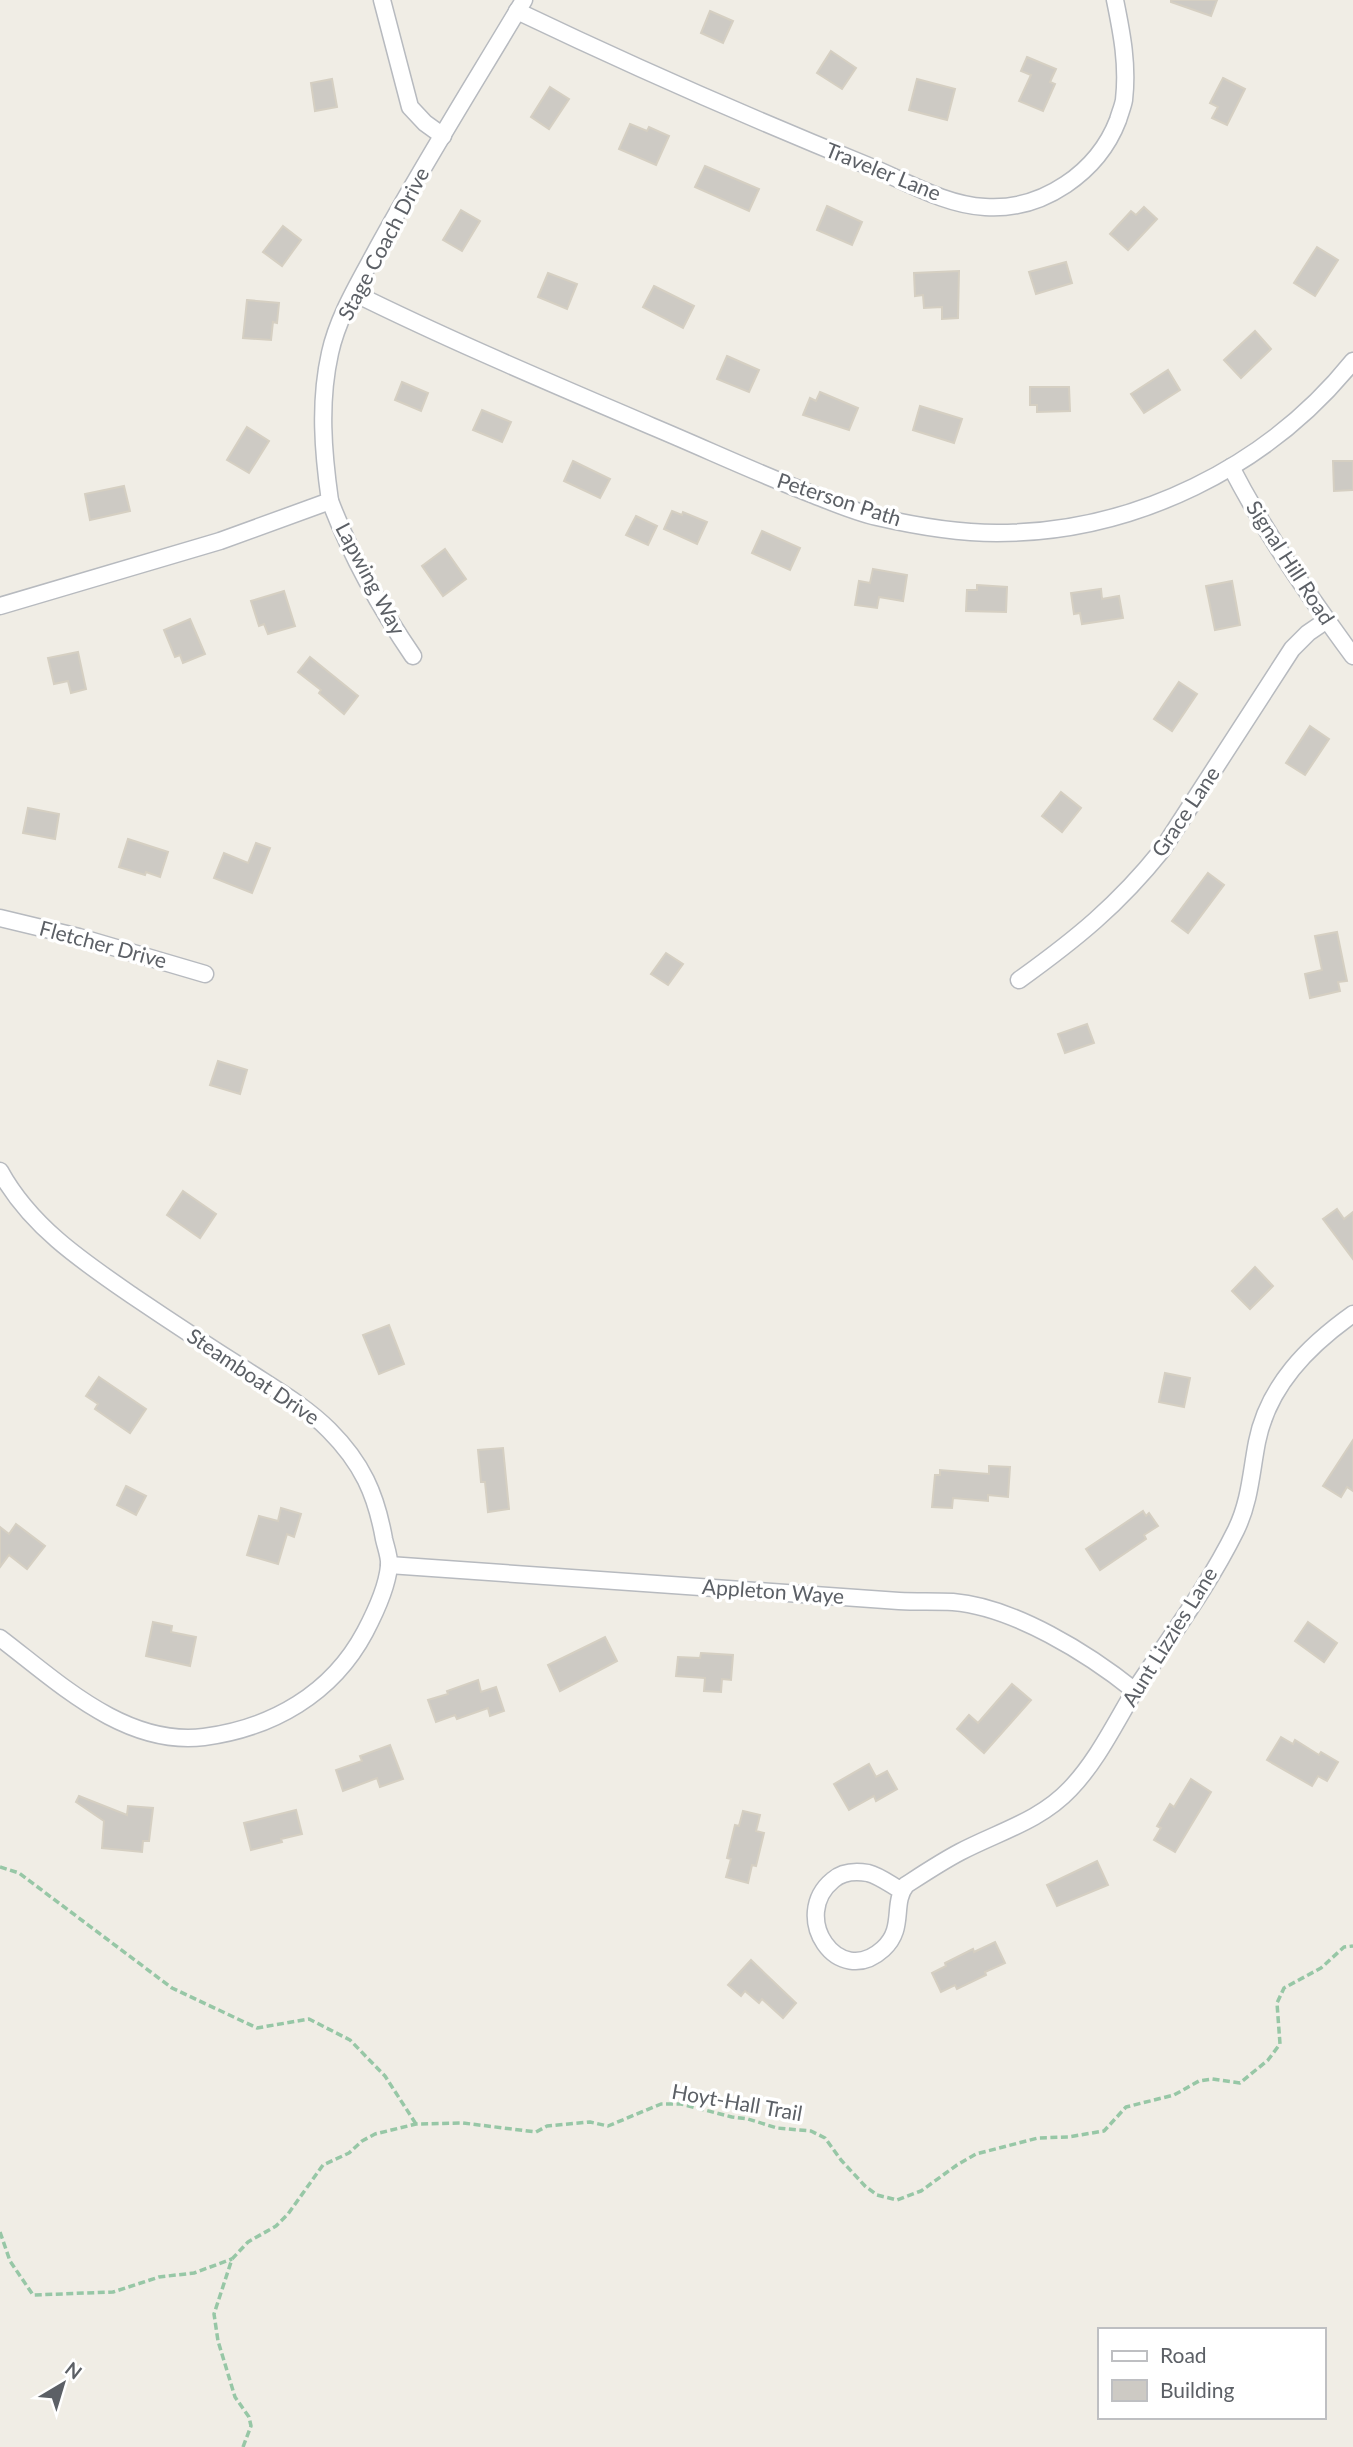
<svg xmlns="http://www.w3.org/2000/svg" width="1353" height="2447" viewBox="0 0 1353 2447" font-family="Lato,sans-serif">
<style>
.building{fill:#cdcac4;stroke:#d5cfc2;stroke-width:2}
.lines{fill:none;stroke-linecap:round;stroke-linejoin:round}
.minor-casing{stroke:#b7babf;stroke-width:19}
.path{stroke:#97c7a6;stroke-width:3.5;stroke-dasharray:7 3.5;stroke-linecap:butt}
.minor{stroke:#fff;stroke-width:16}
.labels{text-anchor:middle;stroke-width:7;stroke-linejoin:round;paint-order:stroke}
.street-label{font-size:21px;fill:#5c6066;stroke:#fff}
</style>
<rect width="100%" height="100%" fill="#f0ede5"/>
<!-- building -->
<g class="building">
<path d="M 1171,0 L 1217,0 L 1211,16 L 1171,2 Z"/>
<path d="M 710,11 L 733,21 L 723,43 L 701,33 Z"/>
<path d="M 831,51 L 856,68 L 842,89 L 817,73 Z"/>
<path d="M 1027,57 L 1056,69 L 1050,82 L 1055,84 L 1043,111 L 1019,101 L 1031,75 L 1021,71 Z"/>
<path d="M 1223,78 L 1245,89 L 1227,125 L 1212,118 L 1218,107 L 1210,103 Z"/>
<path d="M 332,79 L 337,107 L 315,111 L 311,83 Z"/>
<path d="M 917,79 L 955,89 L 947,120 L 909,110 Z"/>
<path d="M 550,87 L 569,99 L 549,129 L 531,117 Z"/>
<path d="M 630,124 L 647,131 L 649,127 L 669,136 L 656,165 L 619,149 Z"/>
<path d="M 705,166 L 759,189 L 749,211 L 695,187 Z"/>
<path d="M 827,206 L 862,222 L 852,245 L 817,230 Z"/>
<path d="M 1144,207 L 1157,219 L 1128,250 L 1110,234 L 1131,211 L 1136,215 Z"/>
<path d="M 461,210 L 480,221 L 462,251 L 443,240 Z"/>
<path d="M 283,226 L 301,240 L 282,266 L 263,252 Z"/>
<path d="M 1317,247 L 1338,260 L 1315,296 L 1294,283 Z"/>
<path d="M 1066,262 L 1072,283 L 1036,294 L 1029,272 Z"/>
<path d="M 959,271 L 958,318 L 942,319 L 942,307 L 924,308 L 923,295 L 915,296 L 914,273 Z"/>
<path d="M 548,273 L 577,284 L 567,309 L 538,297 Z"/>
<path d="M 654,286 L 694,306 L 683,328 L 643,307 Z"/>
<path d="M 247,300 L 279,303 L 277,323 L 273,322 L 271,340 L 243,338 Z"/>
<path d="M 1255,331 L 1271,349 L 1241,378 L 1224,360 Z"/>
<path d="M 727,356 L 759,370 L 749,392 L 717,379 Z"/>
<path d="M 1168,370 L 1180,390 L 1144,413 L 1131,394 Z"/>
<path d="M 402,382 L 428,393 L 421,411 L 395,400 Z"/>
<path d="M 1030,387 L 1069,387 L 1070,411 L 1037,412 L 1037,405 L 1030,405 Z"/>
<path d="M 820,392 L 858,408 L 849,430 L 803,415 L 810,398 L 816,401 Z"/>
<path d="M 920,406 L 962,419 L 954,443 L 913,430 Z"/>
<path d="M 482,410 L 511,422 L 502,442 L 473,430 Z"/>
<path d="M 247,427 L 269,441 L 249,473 L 227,460 Z"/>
<path d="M 573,461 L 610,479 L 600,498 L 564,481 Z"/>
<path d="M 1333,461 L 1353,461 L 1353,490 L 1334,491 Z"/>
<path d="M 124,486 L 130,511 L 90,520 L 85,494 Z"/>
<path d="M 672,511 L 682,515 L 683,512 L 707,522 L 697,544 L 664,529 Z"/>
<path d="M 636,516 L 657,526 L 648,545 L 626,535 Z"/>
<path d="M 762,531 L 800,548 L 790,570 L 752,553 Z"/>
<path d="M 445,549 L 466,579 L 443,596 L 422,566 Z"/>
<path d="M 873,569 L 907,575 L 903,601 L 879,597 L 877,608 L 855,605 L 859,581 L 870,583 Z"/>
<path d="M 1232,581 L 1240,625 L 1215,630 L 1206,586 Z"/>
<path d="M 977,585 L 1007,587 L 1006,612 L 966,611 L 967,590 L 977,590 Z"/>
<path d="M 1101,589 L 1102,599 L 1119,596 L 1123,618 L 1082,624 L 1080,613 L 1074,614 L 1071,593 Z"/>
<path d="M 284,591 L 295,626 L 268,634 L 264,624 L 259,626 L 251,601 Z"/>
<path d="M 190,619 L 205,654 L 183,663 L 180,655 L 175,657 L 164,630 Z"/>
<path d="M 78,652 L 86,689 L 71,693 L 68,681 L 54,684 L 48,658 Z"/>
<path d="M 310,657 L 358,696 L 344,714 L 319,693 L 321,690 L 298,672 Z"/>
<path d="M 1179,682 L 1197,694 L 1172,731 L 1154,719 Z"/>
<path d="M 1310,726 L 1329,739 L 1305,775 L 1286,763 Z"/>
<path d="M 1061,792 L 1081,808 L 1062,832 L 1042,816 Z"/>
<path d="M 28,808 L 59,814 L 55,839 L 23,833 Z"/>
<path d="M 128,839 L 168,852 L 160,877 L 146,872 L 145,875 L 119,867 Z"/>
<path d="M 256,843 L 270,848 L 252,893 L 214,878 L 224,853 L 248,863 Z"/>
<path d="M 1208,873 L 1224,885 L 1188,933 L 1172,921 Z"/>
<path d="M 1337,932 L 1347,981 L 1338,982 L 1340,991 L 1310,998 L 1305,974 L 1322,970 L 1315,936 Z"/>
<path d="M 666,953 L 683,964 L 668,985 L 651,974 Z"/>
<path d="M 1087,1024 L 1094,1043 L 1065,1053 L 1058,1034 Z"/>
<path d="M 218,1061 L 247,1070 L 240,1094 L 210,1085 Z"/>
<path d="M 183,1191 L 216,1214 L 200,1238 L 167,1215 Z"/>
<path d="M 1337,1209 L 1344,1219 L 1353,1212 L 1353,1259 L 1323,1219 Z"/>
<path d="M 1255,1267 L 1273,1286 L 1250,1309 L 1232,1291 Z"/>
<path d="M 389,1325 L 404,1364 L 379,1374 L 363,1335 Z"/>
<path d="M 1165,1373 L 1190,1378 L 1184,1407 L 1159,1402 Z"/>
<path d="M 99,1377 L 146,1409 L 130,1433 L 95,1409 L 98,1404 L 86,1396 Z"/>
<path d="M 1353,1440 L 1353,1491 L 1347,1487 L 1341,1497 L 1323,1486 Z"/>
<path d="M 503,1448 L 509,1509 L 488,1512 L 485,1482 L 481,1482 L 478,1450 Z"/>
<path d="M 989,1466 L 1010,1467 L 1008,1497 L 988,1495 L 988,1501 L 953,1498 L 952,1508 L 932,1507 L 935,1475 L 940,1475 L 940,1470 L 989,1474 Z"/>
<path d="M 126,1486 L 146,1496 L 136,1515 L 117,1505 Z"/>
<path d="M 281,1508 L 301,1514 L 294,1537 L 287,1534 L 278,1564 L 247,1555 L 259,1516 L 278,1521 Z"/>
<path d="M 1143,1511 L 1146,1516 L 1149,1513 L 1158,1526 L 1144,1535 L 1146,1539 L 1100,1570 L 1086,1549 Z"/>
<path d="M 16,1524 L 45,1546 L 27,1569 L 9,1555 L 0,1567 L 0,1527 L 9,1534 Z"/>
<path d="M 153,1622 L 172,1626 L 171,1632 L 196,1637 L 190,1666 L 146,1656 Z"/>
<path d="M 1308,1622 L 1337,1643 L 1324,1662 L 1295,1641 Z"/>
<path d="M 605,1637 L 617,1661 L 560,1691 L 548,1665 Z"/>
<path d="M 701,1653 L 733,1655 L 731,1680 L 722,1679 L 721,1692 L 704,1691 L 705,1678 L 676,1676 L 678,1657 L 700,1658 Z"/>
<path d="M 478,1680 L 481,1692 L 496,1687 L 504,1711 L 490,1716 L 488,1708 L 457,1719 L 455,1715 L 436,1722 L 428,1700 L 448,1694 L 447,1691 Z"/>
<path d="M 1012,1684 L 1031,1700 L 984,1753 L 957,1729 L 969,1715 L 978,1723 Z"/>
<path d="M 1281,1737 L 1293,1744 L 1295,1740 L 1319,1755 L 1321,1752 L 1338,1762 L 1327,1781 L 1318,1776 L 1312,1786 L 1267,1760 Z"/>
<path d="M 390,1745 L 403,1779 L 380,1787 L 377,1778 L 343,1791 L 336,1770 L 362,1761 L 360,1756 Z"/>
<path d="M 869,1764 L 876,1777 L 887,1771 L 897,1789 L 876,1801 L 874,1796 L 849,1810 L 834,1784 Z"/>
<path d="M 1191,1779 L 1211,1792 L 1175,1852 L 1154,1840 L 1161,1828 L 1157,1826 L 1170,1804 L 1174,1807 Z"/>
<path d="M 79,1796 L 127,1815 L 128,1806 L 153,1808 L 149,1841 L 143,1841 L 142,1852 L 102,1848 L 104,1821 L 76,1802 Z"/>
<path d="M 296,1810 L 302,1834 L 281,1839 L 282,1842 L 251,1850 L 244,1823 Z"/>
<path d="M 743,1811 L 760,1815 L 756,1831 L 764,1833 L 756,1866 L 752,1865 L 748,1883 L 726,1877 L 731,1859 L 727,1858 L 735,1825 L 739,1826 Z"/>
<path d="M 1097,1861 L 1108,1885 L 1057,1906 L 1047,1885 Z"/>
<path d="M 995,1942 L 1005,1963 L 985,1972 L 986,1975 L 957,1989 L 955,1985 L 941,1992 L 932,1973 L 946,1966 L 945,1963 L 973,1949 L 974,1952 Z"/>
<path d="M 751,1960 L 796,2003 L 783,2018 L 762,1999 L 759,2003 L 745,1991 L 741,1996 L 728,1985 Z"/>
</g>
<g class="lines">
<defs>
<g id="minor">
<path d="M 382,0 L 410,107 L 425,123 L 443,136"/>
<path d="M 517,11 C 632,66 748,117 866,165 C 904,180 944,205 985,207 C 1043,211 1098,172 1118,120 C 1120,113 1123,106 1124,100 C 1128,65 1122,34 1115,0"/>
<path d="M 354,293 C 451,341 551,383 651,426 C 706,449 759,474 814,495 C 834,503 855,512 877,517 C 916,526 957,533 997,533 C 1134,533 1268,467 1353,361"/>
<path d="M 1231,467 C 1265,533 1309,596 1353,656"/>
<path d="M 330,501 C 352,558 378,605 413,656"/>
<path d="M 0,606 L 220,541 L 330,501 C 323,452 319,402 330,353 C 338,316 360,281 378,247 C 424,163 475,82 524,0"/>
<path d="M 0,918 L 79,937 L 205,974"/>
<path d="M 1019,980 C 1076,939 1118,905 1162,850 L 1292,649 L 1308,633 L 1327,620"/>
<path d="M 0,1171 C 30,1226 82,1261 133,1296 C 170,1321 208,1346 246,1370 C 275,1389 305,1406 329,1430 C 362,1463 376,1494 384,1539 C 386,1548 390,1558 389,1566 C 387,1588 375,1613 365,1632 C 332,1694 272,1728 204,1737 C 125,1747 58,1682 0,1638"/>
<path d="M 389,1565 L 899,1601 C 917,1602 935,1601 953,1602 C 1014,1607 1089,1654 1135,1691"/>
<path d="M 902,1891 C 891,1885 880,1876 868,1873 C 856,1871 842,1872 833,1880 C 789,1916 838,1990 883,1949 C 906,1928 891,1904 906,1885 C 923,1874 941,1862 960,1852 C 998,1832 1040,1821 1070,1789 C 1098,1760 1116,1721 1137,1687 C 1171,1636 1209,1585 1236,1530 C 1250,1501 1251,1473 1257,1442 C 1268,1386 1308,1346 1353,1314"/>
</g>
</defs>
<!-- minor casing -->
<use href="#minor" class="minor-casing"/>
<!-- path -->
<g class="path">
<path d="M 0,1867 L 19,1873 L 172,1988 L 257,2028 L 309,2019 L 350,2040 L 385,2076 L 416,2124"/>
<path d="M 0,2232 L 10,2261 L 33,2295 L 113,2292 L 159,2277 L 194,2273 L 232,2259"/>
<path d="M 243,2447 L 251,2426 L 249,2417 L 235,2397 L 218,2341 L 214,2314 L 232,2259 L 248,2242 L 276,2226 L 288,2214 L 323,2165 L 349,2153 L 362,2141 L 375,2134 L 416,2124 L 463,2123 L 536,2132 L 547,2126 L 590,2122 L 608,2126 L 661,2104 L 681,2104 L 732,2117 L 748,2119 L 777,2128 L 811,2131 L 825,2138 L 841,2160 L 865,2186 L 877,2195 L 897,2200 L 921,2191 L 957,2165 L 976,2154 L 1038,2138 L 1068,2137 L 1104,2131 L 1126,2107 L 1174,2095 L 1199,2081 L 1212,2079 L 1240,2083 L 1268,2060 L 1280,2044 L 1277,2003 L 1284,1988 L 1321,1968 L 1344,1947 L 1353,1946"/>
</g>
<!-- minor -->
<use href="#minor" class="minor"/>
</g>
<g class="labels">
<!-- street labels -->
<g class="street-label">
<text transform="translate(883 172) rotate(22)" y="7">Traveler Lane</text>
<text transform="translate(384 244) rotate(-62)" y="7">Stage Coach Drive</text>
<text transform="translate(839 500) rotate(18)" y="7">Peterson Path</text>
<text transform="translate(1290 563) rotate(57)" y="7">Signal Hill Road</text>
<text transform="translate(370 579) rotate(62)" y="7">Lapwing Way</text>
<text transform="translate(1186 812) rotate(-56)" y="7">Grace Lane</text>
<text transform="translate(103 945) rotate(15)" y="7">Fletcher Drive</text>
<text transform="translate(253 1377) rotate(34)" y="7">Steamboat Drive</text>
<text transform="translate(773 1592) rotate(4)" y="7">Appleton Waye</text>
<text transform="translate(1170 1637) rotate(-58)" y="7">Aunt Lizzies Lane</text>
<text transform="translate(737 2103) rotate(10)" y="7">Hoyt-Hall Trail</text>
</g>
</g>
<!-- legend -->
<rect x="1098" y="2328" width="228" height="91" fill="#ffffff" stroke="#bebfc2" stroke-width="2"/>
<rect x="1112" y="2351" width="35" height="10" fill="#ffffff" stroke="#bebfc2" stroke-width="2"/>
<text x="1160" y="2363" font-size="21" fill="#5c6066">Road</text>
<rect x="1112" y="2380" width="35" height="21" fill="#cdcac4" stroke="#bebfc2" stroke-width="2"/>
<text x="1160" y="2398" font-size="21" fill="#5c6066">Building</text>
<!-- north arrow -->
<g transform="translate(63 2384) rotate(38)" stroke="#ffffff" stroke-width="5" paint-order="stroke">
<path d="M0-5L12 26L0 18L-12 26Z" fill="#5c6066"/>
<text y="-10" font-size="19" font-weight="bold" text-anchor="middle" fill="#5c6066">N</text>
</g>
</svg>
